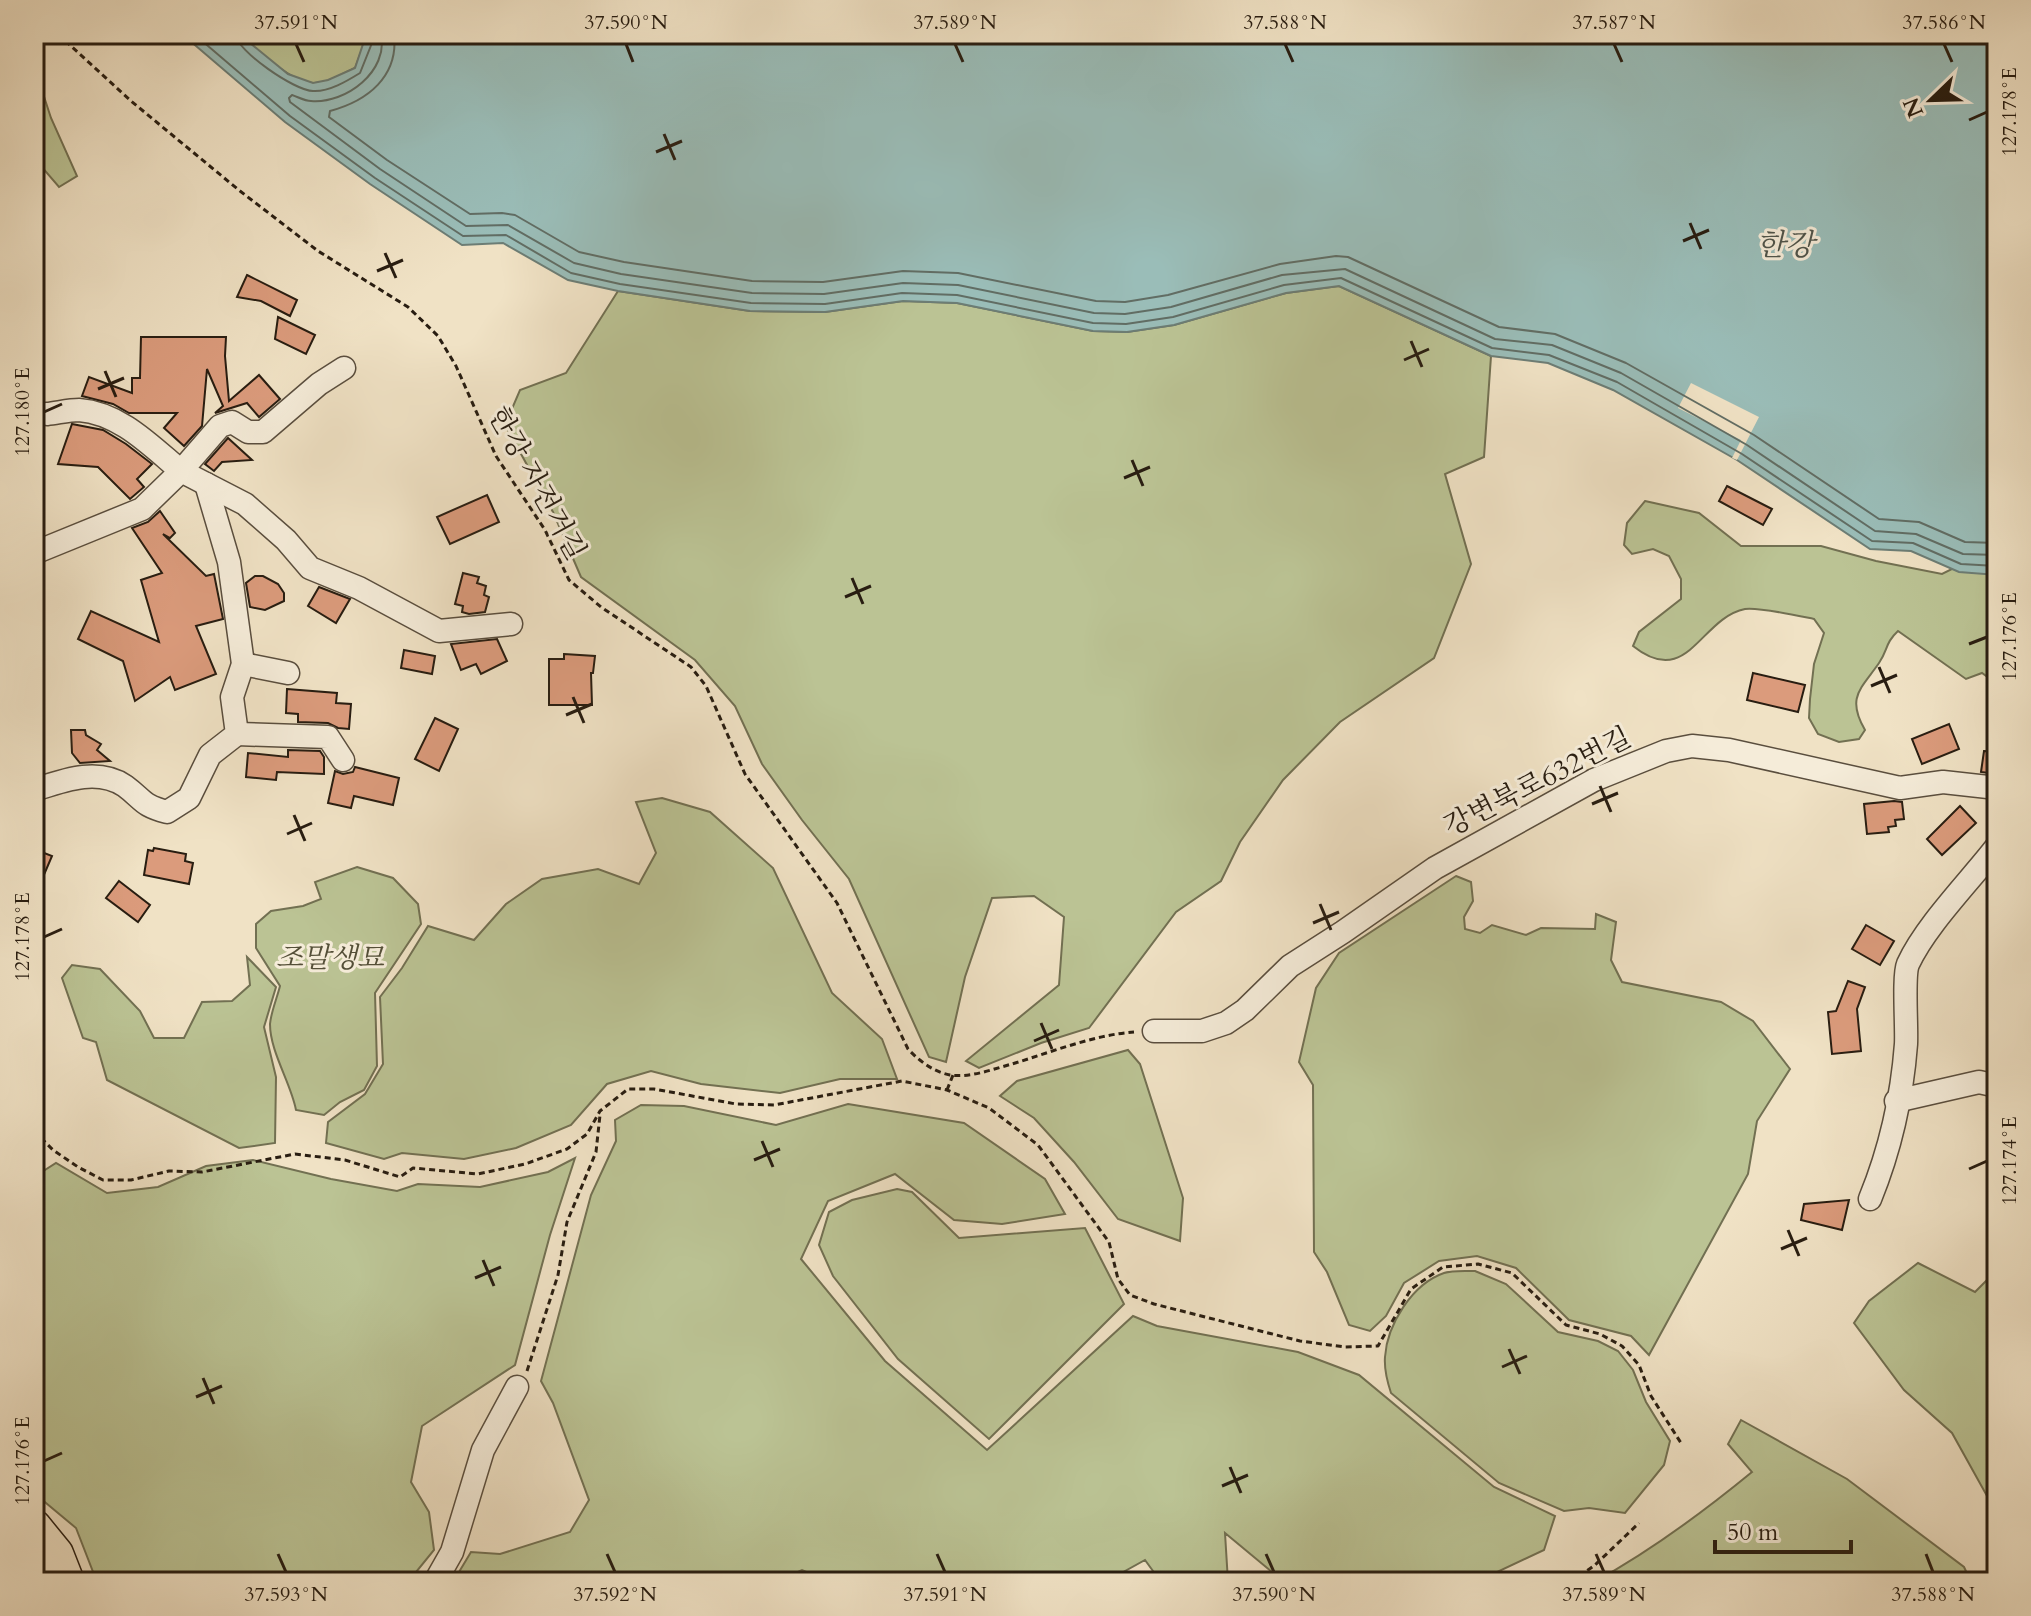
<svg xmlns="http://www.w3.org/2000/svg" width="2031" height="1616" viewBox="0 0 2031 1616" font-family="Cardo,'Noto Serif KR',serif">
<style>
.green{fill:#bbc394;stroke:#727052;stroke-width:2}
.water{fill:#9abdb8;stroke:#6c7d75;stroke-width:2}
.pier{fill:#f0e2c5}
.lines{fill:none;stroke-linecap:round;stroke-linejoin:round}
.shore{stroke:#616d64;stroke-width:2}
.building{fill:#db9b7c;stroke:#281d11;stroke-width:2}
.minor-casing{stroke:#5a4e3e;stroke-width:25}
.highway-casing{stroke:#281d11;stroke-width:37}
.path{stroke:#281d11;stroke-width:3;stroke-dasharray:6 4;stroke-linecap:butt}
.minor{stroke:#f5ecd9;stroke-width:22}
.highway{stroke:#f0e2c5;stroke-width:34}
.ticks{fill:none;stroke:#281d11;stroke-width:3}
.labels{text-anchor:middle;stroke-width:6;stroke-linejoin:round;paint-order:stroke}
.street-label{font-size:28px;fill:#281d11;stroke:#f5ecd9}
.park-label{font-size:28px;font-style:italic;fill:#544f38;stroke:#f5ecd9}
.water-label{font-size:30px;font-style:italic;fill:#50554b;stroke:#f5ecd9}
.neatline{fill:none;stroke:#281d11;stroke-width:3}
.ticks-label{font-size:20px;text-anchor:middle;fill:#281d11}
</style>
<rect width="100%" height="100%" fill="#f0e2c5"/>
<filter id="stains"><feTurbulence type="fractalNoise" baseFrequency=".0025" numOctaves="4"/><feColorMatrix values="0 0 0 0 .2 0 0 0 0 .09 0 0 0 0 .02 0 0 0 .5 -.17"/></filter>
<radialGradient id="worn" r=".72"><stop offset=".6" stop-color="#630" stop-opacity="0"/><stop offset="1" stop-color="#630" stop-opacity=".3"/></radialGradient>
<!-- green -->
<g class="green">
<path d="M 239,34 L 360,34 L 365,41 L 355,68 C 343,73 327,84 313,83 C 289,82 257,49 239,34 Z"/>
<path d="M 34,66 L 51,118 L 77,176 L 59,187 L 34,158 Z"/>
<path d="M 1339,286 L 1491,356 L 1484,457 L 1445,474 L 1471,564 L 1434,658 L 1340,722 L 1283,780 L 1240,842 L 1221,881 L 1176,912 L 1089,1028 L 1041,1043 L 979,1068 L 966,1061 L 1059,985 L 1064,917 L 1034,896 L 992,898 L 965,977 L 946,1062 L 929,1057 L 849,879 L 802,820 L 762,764 L 735,706 L 695,660 L 581,577 L 553,512 L 505,425 L 520,390 L 566,373 L 618,291 L 750,311 L 825,312 L 903,301 L 957,303 L 1093,331 L 1127,332 L 1174,325 L 1286,293 Z"/>
<path d="M 1645,501 L 1699,513 L 1741,546 L 1821,546 L 1876,561 L 1942,574 L 1976,557 L 1997,567 L 1997,684 L 1982,673 L 1966,679 L 1898,631 C 1885,643 1888,650 1879,663 C 1861,689 1846,697 1865,730 L 1859,739 L 1839,742 L 1818,734 L 1809,718 L 1810,699 L 1814,664 L 1824,633 L 1814,619 C 1799,616 1759,607 1745,609 C 1700,618 1688,690 1633,646 L 1639,632 L 1681,599 L 1681,579 L 1669,556 L 1653,549 L 1632,554 L 1624,545 L 1627,523 Z"/>
<path d="M 662,798 L 710,812 L 773,868 L 832,993 L 882,1039 L 897,1079 L 840,1079 L 780,1093 L 701,1084 L 651,1071 L 607,1084 L 571,1125 L 516,1148 L 464,1159 L 402,1153 L 384,1159 L 326,1143 L 328,1122 L 365,1094 L 383,1064 L 380,997 L 402,968 L 428,926 L 474,940 L 506,904 L 542,879 L 598,869 L 639,884 L 656,853 L 636,802 Z"/>
<path d="M 357,867 L 393,878 L 418,904 L 421,924 L 375,993 L 377,1066 L 364,1090 L 340,1102 L 324,1115 L 296,1110 C 291,1083 270,1052 270,1024 C 271,1012 277,998 280,986 L 256,948 L 256,924 L 271,911 L 303,906 L 321,899 L 315,882 Z"/>
<path d="M 1456,876 L 1471,882 L 1473,901 L 1464,917 L 1465,929 L 1480,933 L 1492,925 L 1526,935 L 1541,928 L 1595,929 L 1596,914 L 1616,922 L 1611,960 L 1622,982 L 1721,1002 L 1753,1021 L 1790,1069 L 1757,1121 L 1748,1174 L 1649,1355 L 1631,1336 L 1569,1320 L 1516,1268 L 1477,1256 L 1439,1261 L 1404,1283 L 1386,1316 L 1370,1331 L 1349,1325 L 1327,1272 L 1314,1252 L 1313,1085 L 1299,1062 L 1316,988 L 1339,953 Z"/>
<path d="M 247,957 L 276,987 L 264,1027 L 276,1077 L 275,1143 L 239,1148 L 107,1080 L 96,1042 L 83,1038 L 62,978 L 72,965 L 100,969 L 140,1011 L 154,1038 L 184,1038 L 202,1002 L 232,1001 L 250,985 Z"/>
<path d="M 1128,1050 L 1140,1064 L 1183,1198 L 1180,1241 L 1118,1219 L 1074,1162 L 1034,1118 L 1000,1096 L 1017,1081 Z"/>
<path d="M 848,1104 L 964,1123 L 1045,1179 L 1065,1214 L 1002,1224 L 954,1220 L 895,1174 L 828,1201 L 801,1259 L 885,1361 L 987,1450 L 1133,1316 L 1157,1326 L 1298,1352 L 1359,1375 L 1494,1487 L 1555,1516 L 1544,1550 L 1476,1582 L 1284,1582 L 1225,1533 L 1228,1582 L 1161,1582 L 1145,1560 L 1118,1575 L 1114,1582 L 830,1582 L 802,1570 L 775,1582 L 453,1582 L 471,1552 L 500,1554 L 570,1532 L 589,1500 L 553,1403 L 541,1381 L 591,1195 L 616,1141 L 615,1120 L 641,1105 L 684,1106 L 776,1125 Z"/>
<path d="M 575,1158 L 550,1235 L 515,1365 L 422,1426 L 411,1482 L 429,1512 L 434,1550 L 408,1582 L 97,1582 L 76,1528 L 34,1493 L 34,1177 L 56,1163 L 107,1193 L 158,1187 L 206,1166 L 253,1160 L 331,1179 L 397,1191 L 418,1184 L 480,1187 L 548,1172 Z"/>
<path d="M 897,1189 L 912,1192 L 959,1238 L 1085,1228 L 1124,1304 L 989,1439 L 898,1359 L 833,1276 L 819,1245 L 829,1212 L 852,1200 Z"/>
<path d="M 1918,1263 L 1975,1292 L 1997,1270 L 1997,1514 L 1952,1433 L 1904,1390 L 1854,1323 L 1869,1301 Z"/>
<path d="M 1475,1271 L 1506,1284 L 1558,1332 L 1598,1341 L 1618,1351 L 1633,1370 L 1646,1402 L 1670,1441 L 1664,1465 L 1625,1513 L 1589,1508 L 1564,1511 L 1499,1483 L 1391,1393 C 1387,1381 1384,1370 1385,1357 C 1387,1325 1412,1284 1444,1273 C 1453,1270 1465,1271 1475,1271 Z"/>
<path d="M 1741,1420 L 1847,1479 L 1964,1567 L 1971,1582 L 1594,1582 C 1651,1551 1702,1513 1752,1472 L 1728,1444 Z"/>
<path d="M 34,1545 L 58,1582 L 34,1582 Z"/>
</g>
<!-- water -->
<path class="water" d="M 182,34 L 239,34 L 288,74 L 313,83 L 328,80 L 355,68 L 364,41 L 360,34 L 1997,34 L 1997,575 L 1959,572 L 1911,551 L 1870,549 L 1737,460 L 1613,390 L 1548,363 L 1491,356 L 1339,286 L 1286,293 L 1174,325 L 1127,332 L 1093,331 L 957,303 L 903,301 L 825,312 L 750,311 L 618,291 L 568,280 L 503,243 L 462,245 L 370,184 L 285,122 Z"/>
<!-- pier -->
<path class="pier" d="M 1691,383 L 1759,417 L 1737,460 L 1732,458 L 1741,440 L 1678,408 Z"/>
<g class="lines">
<!-- shore -->
<g class="shore">
<path d="M 194,34 L 290,116 L 375,178 L 463,236 L 506,235 L 571,273 L 620,284 L 751,303 L 825,304 L 902,293 L 957,295 L 1093,323 L 1126,324 L 1173,317 L 1284,285 L 1341,278 L 1492,348 L 1549,355 L 1617,382 L 1742,454 L 1872,541 L 1913,543 L 1961,564 L 1997,566"/>
<path d="M 235,34 C 237,51 295,91 313,91 C 329,92 347,81 360,73 L 372,43 L 370,34"/>
<path d="M 381,34 C 389,71 346,104 311,101 C 305,101 298,97 292,95 L 289,98 L 290,102 L 380,169 L 466,226 L 508,225 L 574,263 L 621,274 L 752,293 L 824,294 L 903,283 L 958,285 L 1094,313 L 1125,314 L 1171,307 L 1282,275 L 1345,269 L 1495,339 L 1552,345 L 1621,373 L 1747,445 L 1875,531 L 1916,534 L 1963,554 L 1997,555"/>
<path d="M 394,34 C 399,77 367,101 330,111 L 329,117 L 387,160 L 470,214 L 502,213 L 515,215 L 579,252 L 624,262 L 752,281 L 823,282 L 903,271 L 958,273 L 1096,301 L 1125,302 L 1168,295 L 1280,264 L 1336,256 L 1348,257 L 1499,327 L 1555,334 L 1626,363 L 1754,435 L 1879,519 L 1919,522 L 1965,542 L 1997,543"/>
</g>
</g>
<!-- building -->
<g class="building">
<path d="M 247,275 L 297,300 L 290,316 L 261,301 L 237,297 Z"/>
<path d="M 278,317 L 315,335 L 306,354 L 275,339 Z"/>
<path d="M 141,337 L 226,337 L 225,356 L 229,401 L 259,375 L 280,399 L 259,417 L 247,403 L 215,413 L 223,406 L 207,369 L 202,426 L 184,446 L 164,428 L 177,413 L 129,413 L 113,404 L 82,396 L 89,377 L 132,393 L 132,378 L 140,378 Z"/>
<path d="M 72,424 L 103,430 L 126,444 L 152,464 L 137,479 L 144,487 L 130,499 L 98,467 L 58,464 Z"/>
<path d="M 228,438 L 252,460 L 222,462 L 214,471 L 205,464 Z"/>
<path d="M 1727,486 L 1772,509 L 1763,525 L 1719,501 Z"/>
<path d="M 487,495 L 499,522 L 450,544 L 437,517 Z"/>
<path d="M 160,511 L 175,533 L 170,538 L 163,534 L 206,576 L 214,574 L 223,619 L 196,626 L 216,674 L 175,690 L 170,677 L 135,701 L 123,661 L 78,639 L 91,611 L 159,642 L 141,580 L 162,573 L 132,528 L 148,522 Z"/>
<path d="M 463,573 L 479,577 L 477,583 L 486,586 L 484,595 L 489,597 L 485,612 L 469,614 L 462,612 L 463,606 L 455,604 Z"/>
<path d="M 255,576 L 263,576 L 278,584 L 284,593 L 284,601 L 265,610 L 250,607 L 246,583 Z"/>
<path d="M 319,587 L 350,599 L 336,623 L 308,606 Z"/>
<path d="M 497,639 L 507,661 L 481,674 L 476,664 L 461,670 L 451,644 Z"/>
<path d="M 404,650 L 435,656 L 432,674 L 401,668 Z"/>
<path d="M 564,654 L 595,656 L 593,673 L 591,673 L 592,705 L 549,705 L 549,659 L 564,659 Z"/>
<path d="M 1753,673 L 1805,685 L 1798,712 L 1747,700 Z"/>
<path d="M 287,689 L 337,693 L 336,703 L 351,704 L 349,729 L 338,728 L 328,723 L 298,722 L 298,714 L 286,713 Z"/>
<path d="M 435,718 L 458,729 L 439,771 L 415,759 Z"/>
<path d="M 1949,724 L 1959,749 L 1922,764 L 1912,739 Z"/>
<path d="M 71,730 L 85,730 L 86,735 L 101,744 L 97,750 L 110,761 L 80,763 L 72,753 Z"/>
<path d="M 288,750 L 320,751 L 324,757 L 324,774 L 277,772 L 276,780 L 246,777 L 248,753 L 288,757 Z"/>
<path d="M 1984,751 L 1997,752 L 1997,774 L 1981,772 Z"/>
<path d="M 355,767 L 399,778 L 393,805 L 354,796 L 351,808 L 328,803 L 335,771 L 343,774 L 353,772 Z"/>
<path d="M 1894,801 L 1902,802 L 1904,819 L 1895,820 L 1896,826 L 1888,827 L 1889,832 L 1867,834 L 1864,804 Z"/>
<path d="M 1960,806 L 1976,823 L 1942,855 L 1927,839 Z"/>
<path d="M 154,848 L 186,854 L 185,861 L 193,863 L 189,884 L 144,875 L 148,850 L 153,851 Z"/>
<path d="M 34,849 L 52,856 L 34,898 Z"/>
<path d="M 119,881 L 150,905 L 138,922 L 106,898 Z"/>
<path d="M 1866,925 L 1894,941 L 1880,965 L 1852,949 Z"/>
<path d="M 1848,981 L 1865,987 L 1857,1009 L 1861,1051 L 1832,1054 L 1828,1012 L 1836,1011 Z"/>
<path d="M 1849,1200 L 1842,1230 L 1801,1220 L 1804,1204 Z"/>
</g>
<g class="lines">
<defs>
<g id="minor">
<path d="M 47,414 C 57,413 69,410 79,410 C 120,413 151,446 181,471 L 220,426 L 232,422 L 248,432 L 263,432 L 319,384 L 344,368"/>
<path d="M 34,553 L 142,509 L 181,471 L 245,504 L 286,540 L 310,568 L 359,588 L 439,631 L 511,624"/>
<path d="M 243,664 L 288,673"/>
<path d="M 237,734 L 328,737 L 343,760"/>
<path d="M 34,790 C 62,781 97,767 125,786 C 144,800 141,805 167,812 L 189,798 L 210,755 L 237,734 L 232,697 L 243,664 L 229,562 L 206,484"/>
<path d="M 1154,1031 L 1202,1031 L 1226,1023 L 1245,1010 L 1290,966 L 1343,932 L 1435,868 L 1594,780 L 1666,751 L 1692,746 L 1729,750 L 1900,788 L 1943,782 L 1997,788"/>
<path d="M 1896,1101 L 1979,1082 L 1997,1086"/>
<path d="M 1870,1199 C 1890,1150 1902,1097 1906,1044 C 1907,1027 1903,976 1908,964 C 1926,925 1970,881 1997,846"/>
<path d="M 435,1582 L 452,1552 L 483,1450 L 517,1387"/>
</g>
<path id="highway" d="M 34,1527 L 56,1554 L 67,1582"/>
</defs>
<!-- minor casing -->
<use href="#minor" class="minor-casing"/>
<!-- highway casing -->
<use href="#highway" class="highway-casing"/>
<!-- path -->
<g class="path">
<path d="M 58,34 L 131,101 L 240,191 L 318,251 L 408,307 L 438,336 L 456,366 L 496,456 L 545,530 L 569,580 L 601,607 L 691,667 L 706,686 L 745,774 L 837,903 L 908,1049 C 919,1061 934,1072 950,1075 C 971,1078 993,1069 1012,1064 C 1052,1052 1093,1035 1134,1032"/>
<path d="M 947,1090 L 953,1075"/>
<path d="M 34,1131 L 53,1150 L 78,1167 L 103,1180 L 131,1180 L 169,1171 L 202,1172 L 295,1154 L 345,1160 L 400,1177 L 413,1168 L 478,1174 L 525,1164 L 567,1149 L 587,1134 L 600,1111 L 628,1089 L 654,1089 L 736,1104 L 774,1105 L 902,1081 L 947,1090 L 989,1108 L 1038,1145 L 1109,1242 L 1118,1279 L 1130,1295 L 1154,1304 L 1300,1341 L 1345,1347 L 1378,1346 L 1411,1289 L 1443,1267 L 1478,1264 L 1512,1273 L 1566,1325 L 1600,1334 L 1622,1346 L 1639,1365 L 1651,1396 L 1681,1443"/>
<path d="M 527,1371 L 558,1275 L 567,1222 L 596,1152 L 600,1115"/>
<path d="M 1494,1582 L 1500,1579 L 1510,1582"/>
<path d="M 1571,1582 L 1595,1565 L 1639,1523"/>
</g>
<!-- minor -->
<use href="#minor" class="minor"/>
<!-- highway -->
<use href="#highway" class="highway"/>
</g>
<!-- ticks -->
<path class="ticks" d="M 296,44 L 304,62M 626,44 L 633,62M 955,44 L 963,62M 1285,44 L 1293,62M 1614,44 L 1622,62M 1944,44 L 1952,62M 1969,120 L 1987,112M 664,134 L 675,160M 656,152 L 682,141M 1690,223 L 1701,249M 1683,241 L 1709,230M 385,253 L 396,278M 377,271 L 403,260M 1411,341 L 1422,367M 1404,360 L 1429,349M 105,371 L 116,397M 98,389 L 124,378M 44,412 L 62,404M 1132,460 L 1143,486M 1124,478 L 1150,467M 852,578 L 863,604M 845,597 L 871,586M 1969,644 L 1987,637M 1879,667 L 1890,693M 1871,686 L 1897,675M 573,697 L 584,723M 566,715 L 592,704M 1600,786 L 1611,812M 1592,804 L 1618,793M 294,815 L 305,841M 287,834 L 312,823M 1320,904 L 1331,930M 1313,923 L 1339,912M 44,937 L 62,929M 1041,1023 L 1052,1049M 1034,1041 L 1059,1030M 762,1141 L 773,1167M 754,1160 L 780,1149M 1969,1169 L 1987,1161M 1788,1230 L 1799,1256M 1781,1249 L 1807,1238M 483,1260 L 494,1286M 475,1278 L 501,1267M 1509,1349 L 1520,1374M 1502,1367 L 1527,1356M 203,1378 L 214,1404M 196,1397 L 222,1386M 44,1461 L 62,1453M 1230,1467 L 1241,1493M 1222,1486 L 1248,1475M 278,1554 L 286,1572M 607,1554 L 615,1572M 937,1554 L 945,1572M 1266,1554 L 1274,1572M 1596,1554 L 1604,1572M 1926,1554 L 1933,1572"/>
<g class="labels">
<!-- street labels -->
<g class="street-label">
<text transform="translate(538 483) rotate(61)" y="10">한강 자전거길</text>
<text transform="translate(1537 781) rotate(-27)" y="10">강변북로632번길</text>
</g>
<!-- park labels -->
<g class="park-label">
<text x="330" y="967">조말생묘</text>
</g>
<!-- water labels -->
<g class="water-label">
<text x="1785" y="255">한강</text>
</g>
</g>
<!-- margin -->
<rect width="2031" height="1616" fill="none" stroke="#f0e2c5" stroke-width="88"/>
<!-- north arrow -->
<g transform="translate(1931 100) rotate(247)" stroke="#f5ecd9" stroke-width="6" paint-order="stroke">
<path d="M0-6L14 30L0 20L-14 30Z" fill="#281d11"/>
<text y="-12" font-size="22" font-weight="bold" text-anchor="middle" fill="#281d11">N</text>
</g>
<!-- scale -->
<path d="M1715 1540v12h136v-12" fill="none" stroke="#281d11" stroke-width="4"/>
<text x="1727" y="1540" font-size="24" fill="#281d11" stroke="#f5ecd9" stroke-width="6" paint-order="stroke">50 m</text>
<rect x="44" y="44" width="1943" height="1528" class="neatline"/>
<g class="ticks-label">
<text x="296" y="29">37.591°N</text>
<text x="626" y="29">37.590°N</text>
<text x="955" y="29">37.589°N</text>
<text x="1285" y="29">37.588°N</text>
<text x="1614" y="29">37.587°N</text>
<text x="1944" y="29">37.586°N</text>
<text transform="translate(2009 112) rotate(-90)" y="7">127.178°E</text>
<text transform="translate(22 412) rotate(-90)" y="7">127.180°E</text>
<text transform="translate(2009 637) rotate(-90)" y="7">127.176°E</text>
<text transform="translate(22 937) rotate(-90)" y="7">127.178°E</text>
<text transform="translate(2009 1161) rotate(-90)" y="7">127.174°E</text>
<text transform="translate(22 1461) rotate(-90)" y="7">127.176°E</text>
<text x="286" y="1601">37.593°N</text>
<text x="615" y="1601">37.592°N</text>
<text x="945" y="1601">37.591°N</text>
<text x="1274" y="1601">37.590°N</text>
<text x="1604" y="1601">37.589°N</text>
<text x="1933" y="1601">37.588°N</text>
</g>
<rect width="100%" height="100%" filter="url(#stains)"/>
<rect width="100%" height="100%" fill="url(#worn)"/>
</svg>
